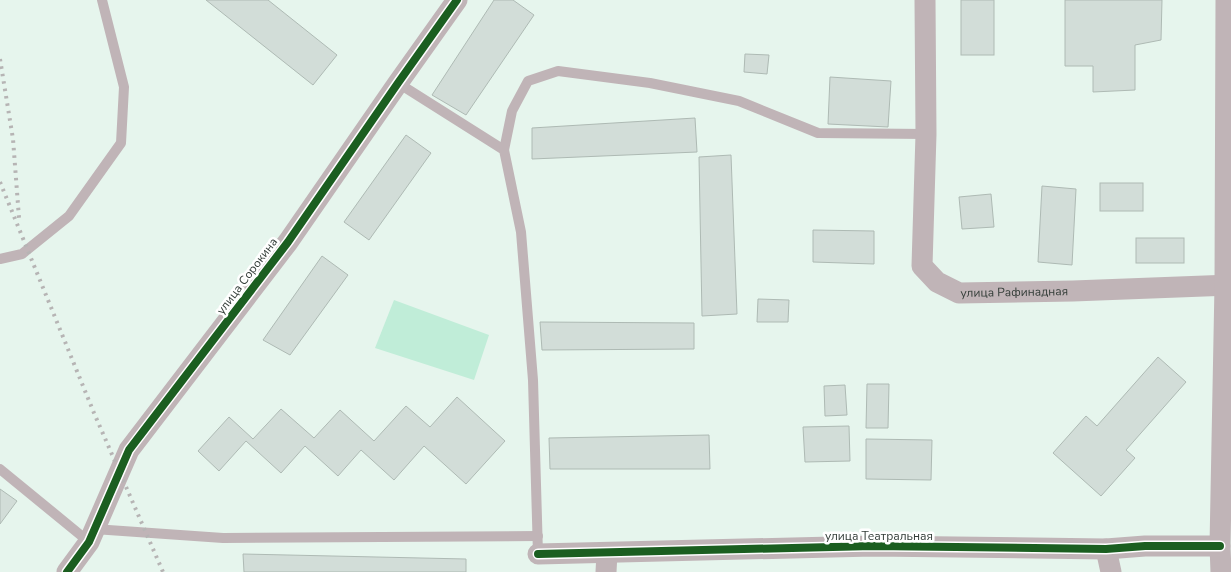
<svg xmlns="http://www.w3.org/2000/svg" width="1231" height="572" viewBox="0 0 1231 572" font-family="'Nunito Sans',sans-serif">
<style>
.green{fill:#c0edd8}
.building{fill:#d2ddd8;stroke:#aebab4}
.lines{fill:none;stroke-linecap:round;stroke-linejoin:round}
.service{stroke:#c0b4b7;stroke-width:10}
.minor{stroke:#c0b4b7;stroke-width:21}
.rail{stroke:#b6b4b4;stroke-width:4;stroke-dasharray:2.5 5;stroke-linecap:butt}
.cycleway-casing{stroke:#fff;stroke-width:11}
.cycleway{stroke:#1b5e20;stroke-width:8}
.labels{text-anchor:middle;stroke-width:5;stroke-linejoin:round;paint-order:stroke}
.street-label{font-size:12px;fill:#333d38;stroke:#fff}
</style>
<rect width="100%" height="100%" fill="#e6f5ed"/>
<!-- green -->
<path class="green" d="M 394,300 L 489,335 L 474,380 L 375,348 Z"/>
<!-- building -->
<g class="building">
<path d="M 206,0 L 268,0 L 337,55 L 313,85 Z"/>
<path d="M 494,0 L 513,0 L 534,15 L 466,115 L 432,95 Z"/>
<rect x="961" y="0" width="33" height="55"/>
<path d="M 1065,0 L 1162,0 L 1161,40 L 1135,45 L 1135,90 L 1093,92 L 1093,66 L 1065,66 Z"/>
<path d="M 745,54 L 769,55 L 767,74 L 744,72 Z"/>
<path d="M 830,77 L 891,81 L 888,127 L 828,124 Z"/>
<path d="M 695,118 L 697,152 L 532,159 L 532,128 Z"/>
<path d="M 406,135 L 431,153 L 369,240 L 344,222 Z"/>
<path d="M 731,155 L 737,314 L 702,316 L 699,157 Z"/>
<rect x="1100" y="183" width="43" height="28"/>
<path d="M 1042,186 L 1076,189 L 1072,265 L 1038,262 Z"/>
<path d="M 991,194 L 994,227 L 962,229 L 959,197 Z"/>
<path d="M 813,230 L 874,231 L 874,264 L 813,262 Z"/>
<rect x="1136" y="238" width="48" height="25"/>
<path d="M 322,256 L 348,275 L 290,355 L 263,340 Z"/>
<path d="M 758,299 L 789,300 L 788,322 L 757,322 Z"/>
<path d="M 540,322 L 694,323 L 694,349 L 542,350 Z"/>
<path d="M 1158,357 L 1186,382 L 1126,450 L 1135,458 L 1101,496 L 1053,453 L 1086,416 L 1097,426 Z"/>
<path d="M 867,384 L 889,384 L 888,428 L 866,428 Z"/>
<path d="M 845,385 L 847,415 L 825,416 L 824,386 Z"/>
<path d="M 457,397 L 505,441 L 466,484 L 424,446 L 394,480 L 361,450 L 338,476 L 305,446 L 281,473 L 246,441 L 219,471 L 198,451 L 229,417 L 253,439 L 281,409 L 314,438 L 340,410 L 374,441 L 406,406 L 430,427 Z"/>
<path d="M 849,426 L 850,461 L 805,462 L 803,427 Z"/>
<path d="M 709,435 L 710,469 L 550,469 L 549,438 Z"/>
<path d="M 866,439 L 932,440 L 931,480 L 866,479 Z"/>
<path d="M 0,489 L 17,501 L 0,524 Z"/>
<path d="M 243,554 L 466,559 L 466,572 L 244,572 Z"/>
</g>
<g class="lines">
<!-- service -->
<g class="service">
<path d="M 398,83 L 504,150 L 521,232 L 533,380 L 538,554"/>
<path d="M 504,150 L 512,111 L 528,81 L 558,71 L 650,83 L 739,101 L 818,133 L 926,134"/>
<path d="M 0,259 L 22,254 L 69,216 L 121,143 L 124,87 L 102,0"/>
<path d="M 0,469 L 89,542"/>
<path d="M 94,529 L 223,538 L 538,536"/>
</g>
<!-- minor -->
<g class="minor">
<path id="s1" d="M 925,0 L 926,134 L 922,266 L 937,282 L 959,293 L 1073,291 L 1231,285"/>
<path d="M 1106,549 L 1111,572"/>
<path d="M 538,554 L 873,546 L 1106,549 L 1145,546 L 1220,546"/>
<path d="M 67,572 L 89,542 L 129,450 L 288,242 L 398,83 L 457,0"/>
<path d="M 606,572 L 607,553"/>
<path d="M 1221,572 L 1220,546 L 1225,285 L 1226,0"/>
</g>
<!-- rail -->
<g class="rail">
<path d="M 0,59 L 13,139 L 19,218"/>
<path d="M 0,182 L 94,413 L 163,572"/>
</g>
<defs>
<g id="cycleway">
<path d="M 538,554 L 873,546 L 1106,549 L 1145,546 L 1220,546"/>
<path d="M 67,572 L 89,542 L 129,450 L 288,242 L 398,83 L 457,0"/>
</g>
</defs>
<!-- cycleway casing -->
<use href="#cycleway" class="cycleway-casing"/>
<!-- cycleway -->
<use href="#cycleway" class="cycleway"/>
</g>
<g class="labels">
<!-- street labels -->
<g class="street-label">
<text transform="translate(247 276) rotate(-53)" y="4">улица Сорокина</text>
<text dy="4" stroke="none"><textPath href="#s1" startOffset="368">улица Рафинадная</textPath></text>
<text x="879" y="540">улица Театральная</text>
</g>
</g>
</svg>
